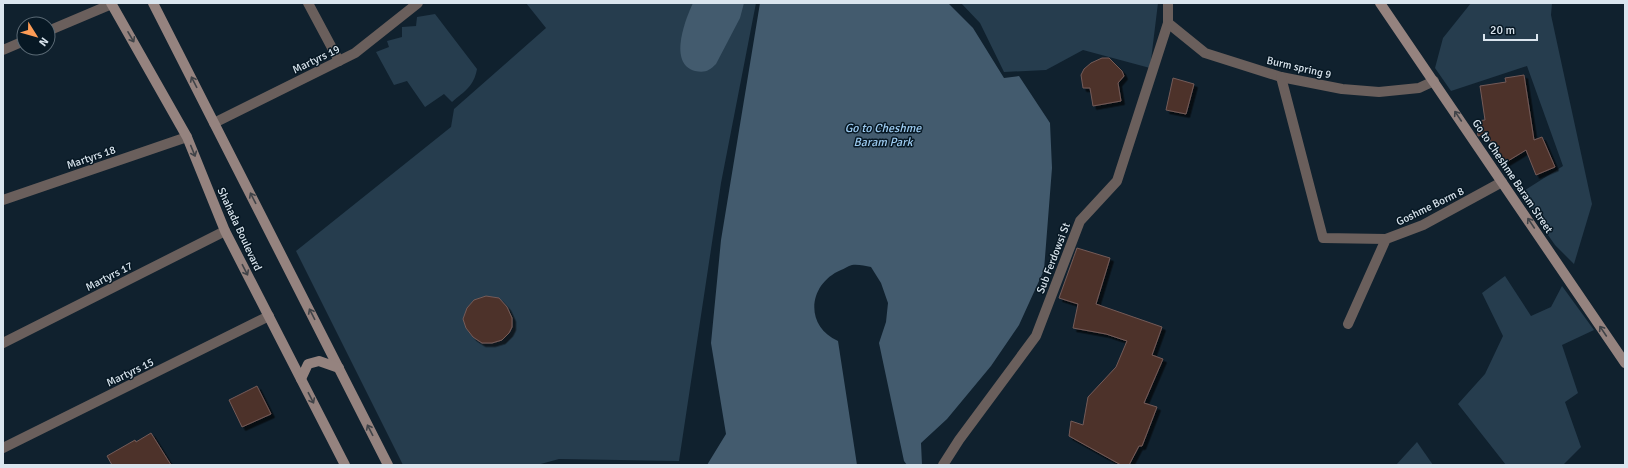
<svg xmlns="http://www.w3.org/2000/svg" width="1628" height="468" viewBox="0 0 1628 468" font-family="Signika,sans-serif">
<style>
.green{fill:#263d4e}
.water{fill:#435b6e}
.building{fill:#4d312c;stroke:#745b57;filter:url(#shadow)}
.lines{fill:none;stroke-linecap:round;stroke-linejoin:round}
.minor{stroke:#6a5f5c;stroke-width:10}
.tertiary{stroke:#6a5f5c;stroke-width:10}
.secondary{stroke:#95837f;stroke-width:10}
.oneway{stroke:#404348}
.labels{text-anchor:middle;stroke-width:3;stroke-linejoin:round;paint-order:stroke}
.street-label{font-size:11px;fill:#dae5ee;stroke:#071824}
.water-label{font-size:12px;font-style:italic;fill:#9dcbf0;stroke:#071824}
</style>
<defs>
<filter id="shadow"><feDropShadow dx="3.5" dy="3.5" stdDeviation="0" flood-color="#0009"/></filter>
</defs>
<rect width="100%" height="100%" fill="#10212e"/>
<!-- green -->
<g class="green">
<path d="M 526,3 L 756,3 L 721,183 L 679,461 L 559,459 L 537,465 L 403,465 L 296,251 L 451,127 L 454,109 L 546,28 Z"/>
<path d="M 961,3 L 1158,3 L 1150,68 L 1083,50 L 1046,70 L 1004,72 L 980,23 Z"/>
<path d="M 1471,3 L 1552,3 L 1551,15 L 1592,204 L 1574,264 L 1555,245 L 1519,194 L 1563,166 L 1527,66 L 1451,91 L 1435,68 L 1443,38 Z"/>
<path d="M 435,14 L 477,69 C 474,86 465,91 452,102 L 444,94 L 425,107 L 407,81 L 394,85 L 376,52 L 389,47 L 387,41 L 402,37 L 402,27 L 416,26 L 417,17 Z"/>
<path d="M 1505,276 L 1531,316 L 1551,307 L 1562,286 L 1594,330 L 1562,345 L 1578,393 L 1565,402 L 1581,447 L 1563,465 L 1506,465 L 1458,404 L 1485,374 L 1503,336 L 1482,293 Z"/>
<path d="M 1417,442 L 1433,465 L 1396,465 Z"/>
</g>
<!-- water -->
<g class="water">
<path d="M 693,3 L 744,3 L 740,18 L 716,64 C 709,71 705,73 695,71 C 668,64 685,20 693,3 Z"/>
<path d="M 760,3 L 948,3 L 973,28 L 1004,78 L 1019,76 L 1050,123 L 1052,168 L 1044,270 L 1019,325 L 991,366 L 947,419 L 921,443 L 922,465 L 907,465 L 904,461 L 879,343 L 886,322 L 888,303 L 881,283 L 871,267 C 865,266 858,264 852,265 C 848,266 844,269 841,270 C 808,284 804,326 838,341 L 857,465 L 707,465 L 726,434 L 711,343 L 721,240 Z"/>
</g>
<!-- building -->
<g class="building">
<path d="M 1102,58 L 1109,58 L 1122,71 L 1124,76 L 1118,83 L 1121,101 L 1093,106 L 1090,88 L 1083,88 L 1081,75 L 1084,69 L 1091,63 Z"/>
<path d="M 1524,75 L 1534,140 L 1542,137 L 1555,167 L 1536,175 L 1526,150 L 1503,164 L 1487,134 L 1478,136 L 1476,121 L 1485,120 L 1480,86 L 1506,82 L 1505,78 Z"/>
<path d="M 1173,78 L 1194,84 L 1186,114 L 1166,110 Z"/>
<path d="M 1077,248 L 1110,258 L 1096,304 L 1162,327 L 1152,355 L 1163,359 L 1144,403 L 1157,407 L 1142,446 L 1139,446 L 1129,465 L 1121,465 L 1069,436 L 1071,421 L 1083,425 L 1088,397 L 1116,367 L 1127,341 L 1106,334 L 1073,328 L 1078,304 L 1059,298 Z"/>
<path d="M 486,296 L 499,298 L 507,307 L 512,318 L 512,327 L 509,333 L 502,340 L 492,343 L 482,343 L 473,337 L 466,328 L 463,319 L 467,308 L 474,300 Z"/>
<path d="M 257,386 L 271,414 L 242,427 L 229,400 Z"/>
<path d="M 151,433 L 171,465 L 112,465 L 107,456 L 135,440 L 136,442 Z"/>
</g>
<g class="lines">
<!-- minor -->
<g class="minor">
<path d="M 308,3 L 339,61"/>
<path d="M 1168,23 L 1205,53 L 1281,77 L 1342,89 L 1379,92 L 1419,88 L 1434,81"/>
<path d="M 48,31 L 112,4"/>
<path d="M 3,50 L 24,41"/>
<path d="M 1281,77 L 1323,238 L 1386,239"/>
<path d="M 214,123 L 355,53 L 418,3"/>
<path d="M 3,200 L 187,137"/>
<path d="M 1348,324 L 1386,239 L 1423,225 L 1502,182"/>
<path d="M 3,343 L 225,231"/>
<path d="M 3,448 L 269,316"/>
</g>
<!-- tertiary -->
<path class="tertiary" d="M 943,465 L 959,440 L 1036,336 L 1080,221 L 1117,181 L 1168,23 L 1168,3"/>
<!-- secondary -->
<g class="secondary">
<path d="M 111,3 L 187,137 L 225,231 L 345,465"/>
<path d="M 153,3 L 388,465"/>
<path d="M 1380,3 L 1625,363"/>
<path d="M 301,379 L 308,364 L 319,361 L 339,368"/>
</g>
</g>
<!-- one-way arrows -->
<defs><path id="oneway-shaft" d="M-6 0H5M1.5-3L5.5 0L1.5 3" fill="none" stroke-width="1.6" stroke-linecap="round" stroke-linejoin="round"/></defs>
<g class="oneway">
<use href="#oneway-shaft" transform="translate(131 37) rotate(60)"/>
<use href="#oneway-shaft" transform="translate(194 82) rotate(-117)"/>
<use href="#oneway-shaft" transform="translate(1458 116) rotate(-124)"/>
<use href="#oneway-shaft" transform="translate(193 151) rotate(68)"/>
<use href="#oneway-shaft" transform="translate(253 198) rotate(-117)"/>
<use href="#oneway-shaft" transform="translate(1531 223) rotate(-124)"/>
<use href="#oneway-shaft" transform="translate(245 270) rotate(63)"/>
<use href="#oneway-shaft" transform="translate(312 314) rotate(-117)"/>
<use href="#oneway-shaft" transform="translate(1603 331) rotate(-124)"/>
<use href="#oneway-shaft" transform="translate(311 398) rotate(63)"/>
<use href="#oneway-shaft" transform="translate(370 430) rotate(-117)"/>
</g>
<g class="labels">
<!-- street labels -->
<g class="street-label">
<text transform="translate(316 59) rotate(-26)" y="4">Martyrs 19</text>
<text transform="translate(1299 67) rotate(13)" y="4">Burm spring 9</text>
<text transform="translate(91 157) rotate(-19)" y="4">Martyrs 18</text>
<text transform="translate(1513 176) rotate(56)" y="4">Go to Cheshme Baram Street</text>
<text transform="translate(1430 206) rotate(-26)" y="4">Goshme Borm 8</text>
<text transform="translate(240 229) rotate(65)" y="4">Shahada Boulevard</text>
<text transform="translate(1053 258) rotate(-69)" y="4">Sub Ferdowsi St</text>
<text transform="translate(109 276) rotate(-27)" y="4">Martyrs 17</text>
<text transform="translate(130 372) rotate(-26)" y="4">Martyrs 15</text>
</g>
<!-- water labels -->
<g class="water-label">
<text x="883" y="132">Go to Cheshme<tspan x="883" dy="14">Baram Park</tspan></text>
</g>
</g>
<!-- border -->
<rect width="1628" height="468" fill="none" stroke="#dae5ee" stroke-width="8"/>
<!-- north arrow -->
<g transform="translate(36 36) rotate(127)"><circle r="19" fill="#071824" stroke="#5b6a75"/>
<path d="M0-3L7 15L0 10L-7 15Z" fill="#fd9c56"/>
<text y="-6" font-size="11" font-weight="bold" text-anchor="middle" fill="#dae5ee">N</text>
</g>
<!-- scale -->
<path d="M1484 34v6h53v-6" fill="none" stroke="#dae5ee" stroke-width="2"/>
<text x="1490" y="34" font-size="12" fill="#dae5ee" stroke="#071824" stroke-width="3" paint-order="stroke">20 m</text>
</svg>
